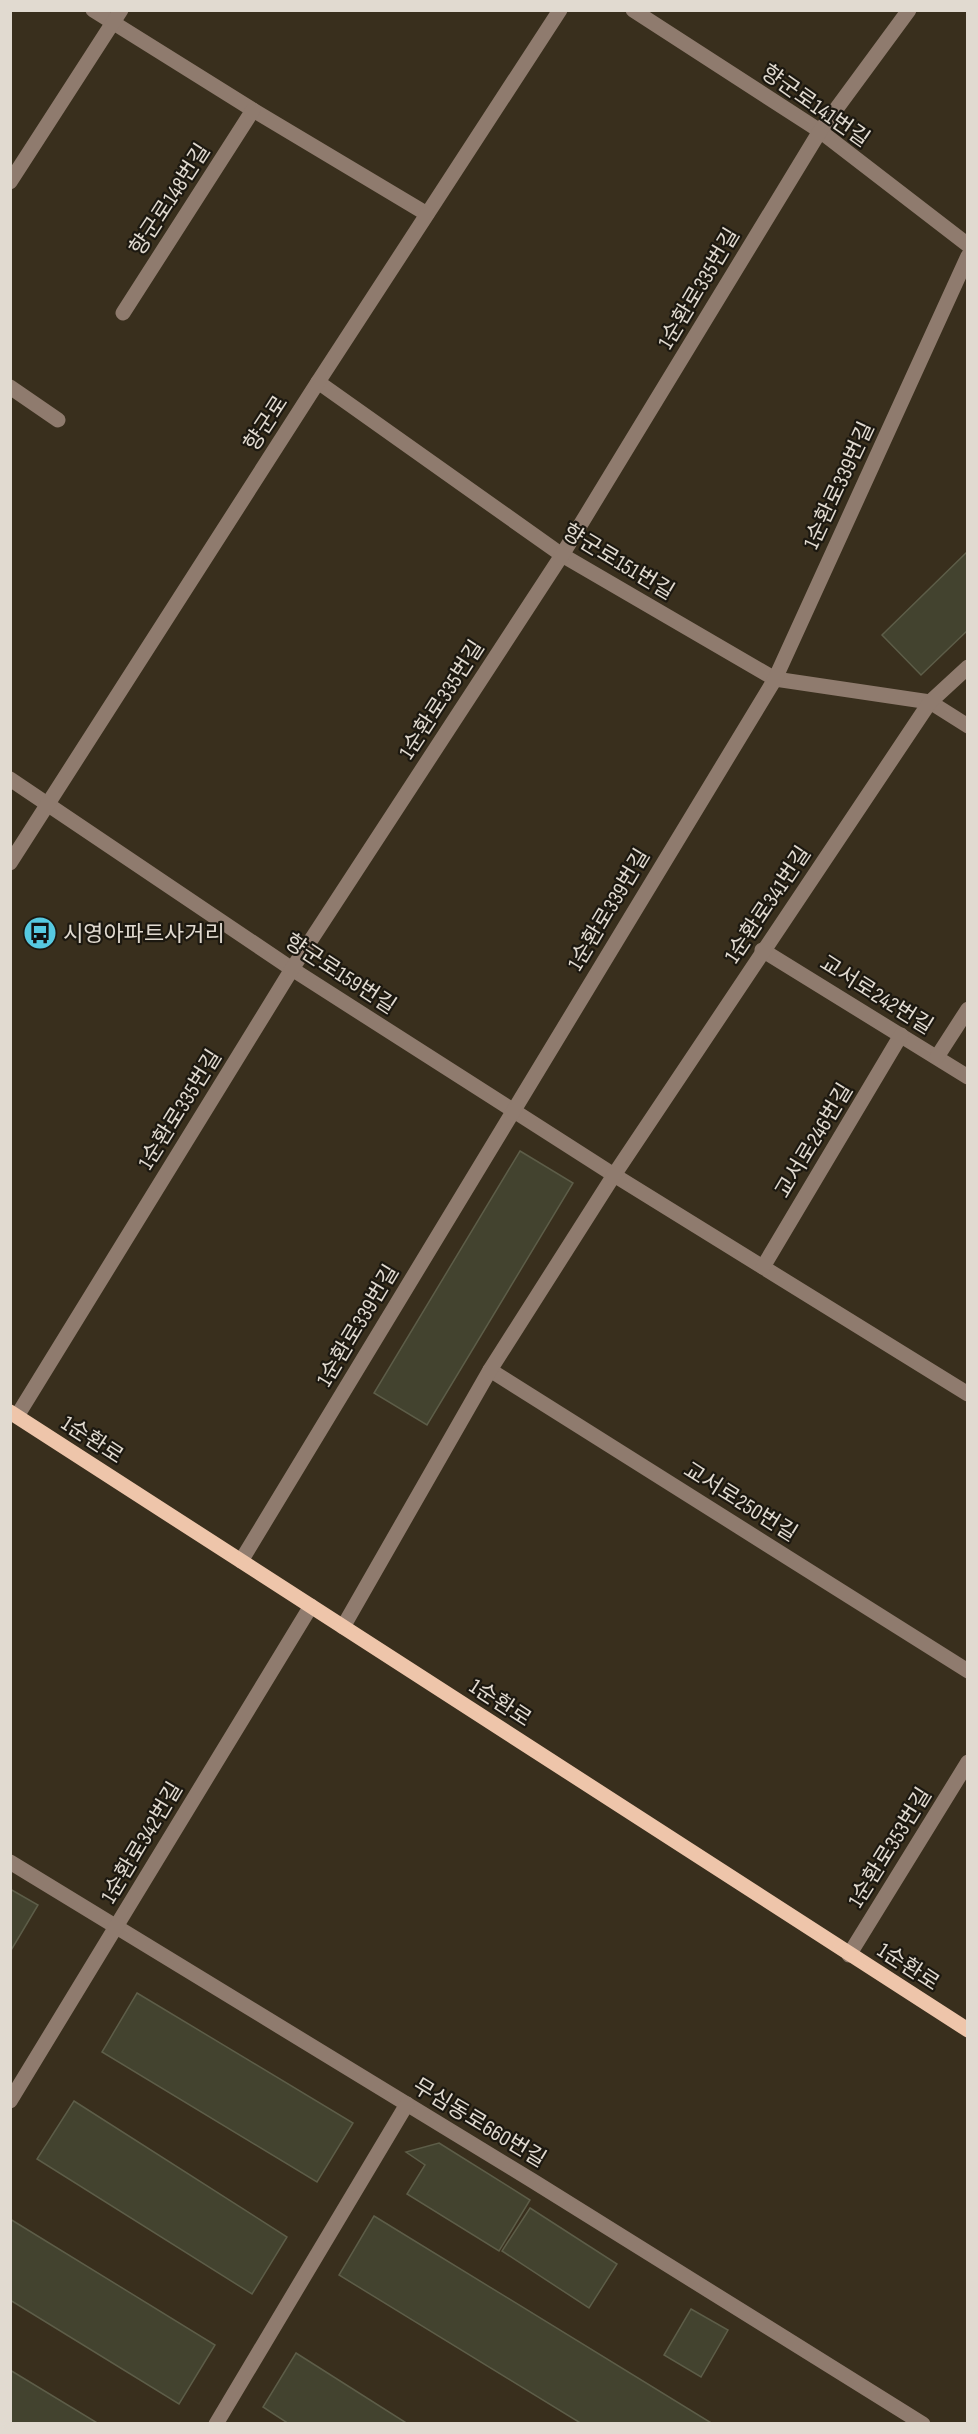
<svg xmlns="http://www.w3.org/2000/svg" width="978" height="2434" viewBox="0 0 978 2434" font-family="'Sofia Sans Condensed','Noto Sans KR',sans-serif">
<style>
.building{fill:#43432f;stroke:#5d5d48;stroke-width:1.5}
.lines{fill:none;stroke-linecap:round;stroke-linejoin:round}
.minor{stroke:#8f7b6e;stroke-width:15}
.major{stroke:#eec5aa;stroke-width:15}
.labels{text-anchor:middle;stroke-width:4.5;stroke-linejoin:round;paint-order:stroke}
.street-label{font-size:22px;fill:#e1dad0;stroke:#1c1810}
.poi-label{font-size:22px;fill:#e1dad0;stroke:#1c1810;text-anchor:start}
</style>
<rect width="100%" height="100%" fill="#392f1d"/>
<!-- building -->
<g class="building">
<path d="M 968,551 L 968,630 L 921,675 L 882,635 Z"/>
<path d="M 520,1151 L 573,1183 L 427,1425 L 374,1393 Z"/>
<path d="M 10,1889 L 38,1905 L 10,1952 Z"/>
<path d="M 137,1993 L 353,2123 L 317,2182 L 102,2052 Z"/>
<path d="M 74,2101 L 287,2237 L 252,2294 L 37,2159 Z"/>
<path d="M 439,2143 L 530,2200 L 499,2251 L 407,2194 L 425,2165 L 406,2152 Z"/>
<path d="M 530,2208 L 617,2264 L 589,2308 L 502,2251 Z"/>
<path d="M 374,2216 L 713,2424 L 582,2424 L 339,2275 Z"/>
<path d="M 10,2219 L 215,2345 L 179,2404 L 10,2300 Z"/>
<path d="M 691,2309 L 728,2330 L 701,2377 L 664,2355 Z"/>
<path d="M 296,2353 L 408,2424 L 289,2424 L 263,2407 Z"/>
<path d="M 10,2370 L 99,2424 L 10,2424 Z"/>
</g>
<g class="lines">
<!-- minor -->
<g class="minor">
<path d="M 93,10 L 253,110 L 427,214"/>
<path d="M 633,10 L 820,131 L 968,245"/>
<path d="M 10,182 L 121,10"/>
<path d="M 123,313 L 253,110"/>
<path d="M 318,382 L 562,555 L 775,679 L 930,702 L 968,726"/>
<path d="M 10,387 L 58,420"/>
<path d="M 10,779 L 292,969 L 614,1175 L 968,1394"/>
<path d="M 10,863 L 318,382 L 560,10"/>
<path d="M 762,950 L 968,1077"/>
<path d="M 937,1057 L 968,1009"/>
<path d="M 763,1267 L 901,1035"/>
<path d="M 490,1370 L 968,1671"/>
<path d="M 17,1416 L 292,969 L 562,555 L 820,131 L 909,10"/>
<path d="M 241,1561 L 775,679 L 968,256"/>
<path d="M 343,1627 L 490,1370 L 614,1175 L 930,702 L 968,667"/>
<path d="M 10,1862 L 533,2181 L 923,2424"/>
<path d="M 849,1955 L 968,1762"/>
<path d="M 10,2101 L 311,1606"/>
<path d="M 216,2424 L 407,2104"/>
</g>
<!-- major -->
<path class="major" d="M 10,1412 L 968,2030"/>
</g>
<!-- icons -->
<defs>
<symbol id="bus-disc" viewBox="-11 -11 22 22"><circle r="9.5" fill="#56c9e1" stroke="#1c1810"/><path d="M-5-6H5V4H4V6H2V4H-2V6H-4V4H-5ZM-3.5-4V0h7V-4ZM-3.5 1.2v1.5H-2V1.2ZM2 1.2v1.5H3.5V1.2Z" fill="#111"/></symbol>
</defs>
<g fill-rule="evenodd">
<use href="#bus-disc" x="21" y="914" width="38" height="38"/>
</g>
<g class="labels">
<!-- street labels -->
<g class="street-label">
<text transform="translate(816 105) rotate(35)" y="8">향군로141번길</text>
<text transform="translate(169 199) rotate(-57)" y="8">향군로148번길</text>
<text transform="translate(698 288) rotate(-59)" y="8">1순환로335번길</text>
<text transform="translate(265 423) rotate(-57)" y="8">향군로</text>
<text transform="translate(838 485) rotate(-65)" y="8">1순환로339번길</text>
<text transform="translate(619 561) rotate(31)" y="8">향군로151번길</text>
<text transform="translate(441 699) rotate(-57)" y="8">1순환로335번길</text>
<text transform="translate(767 904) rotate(-56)" y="8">1순환로341번길</text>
<text transform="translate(608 909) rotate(-59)" y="8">1순환로339번길</text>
<text transform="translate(341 973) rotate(33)" y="8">향군로159번길</text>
<text transform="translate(877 994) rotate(32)" y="8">교서로242번길</text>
<text transform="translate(179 1109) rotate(-58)" y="8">1순환로335번길</text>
<text transform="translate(813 1140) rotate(-59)" y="8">교서로246번길</text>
<text transform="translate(357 1325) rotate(-59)" y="8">1순환로339번길</text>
<text transform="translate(93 1439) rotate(33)" y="8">1순환로</text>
<text transform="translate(741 1501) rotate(32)" y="8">교서로250번길</text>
<text transform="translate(501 1702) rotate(33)" y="8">1순환로</text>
<text transform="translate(141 1842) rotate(-59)" y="8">1순환로342번길</text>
<text transform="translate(889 1847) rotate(-58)" y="8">1순환로353번길</text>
<text transform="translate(909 1966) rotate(33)" y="8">1순환로</text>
<text transform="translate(480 2122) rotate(31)" y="8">무심동로660번길</text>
</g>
<!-- poi labels -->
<g class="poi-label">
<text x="63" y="941">시영아파트사거리</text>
</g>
</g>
<!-- border -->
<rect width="978" height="2434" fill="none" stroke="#e1dad0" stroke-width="24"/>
</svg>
